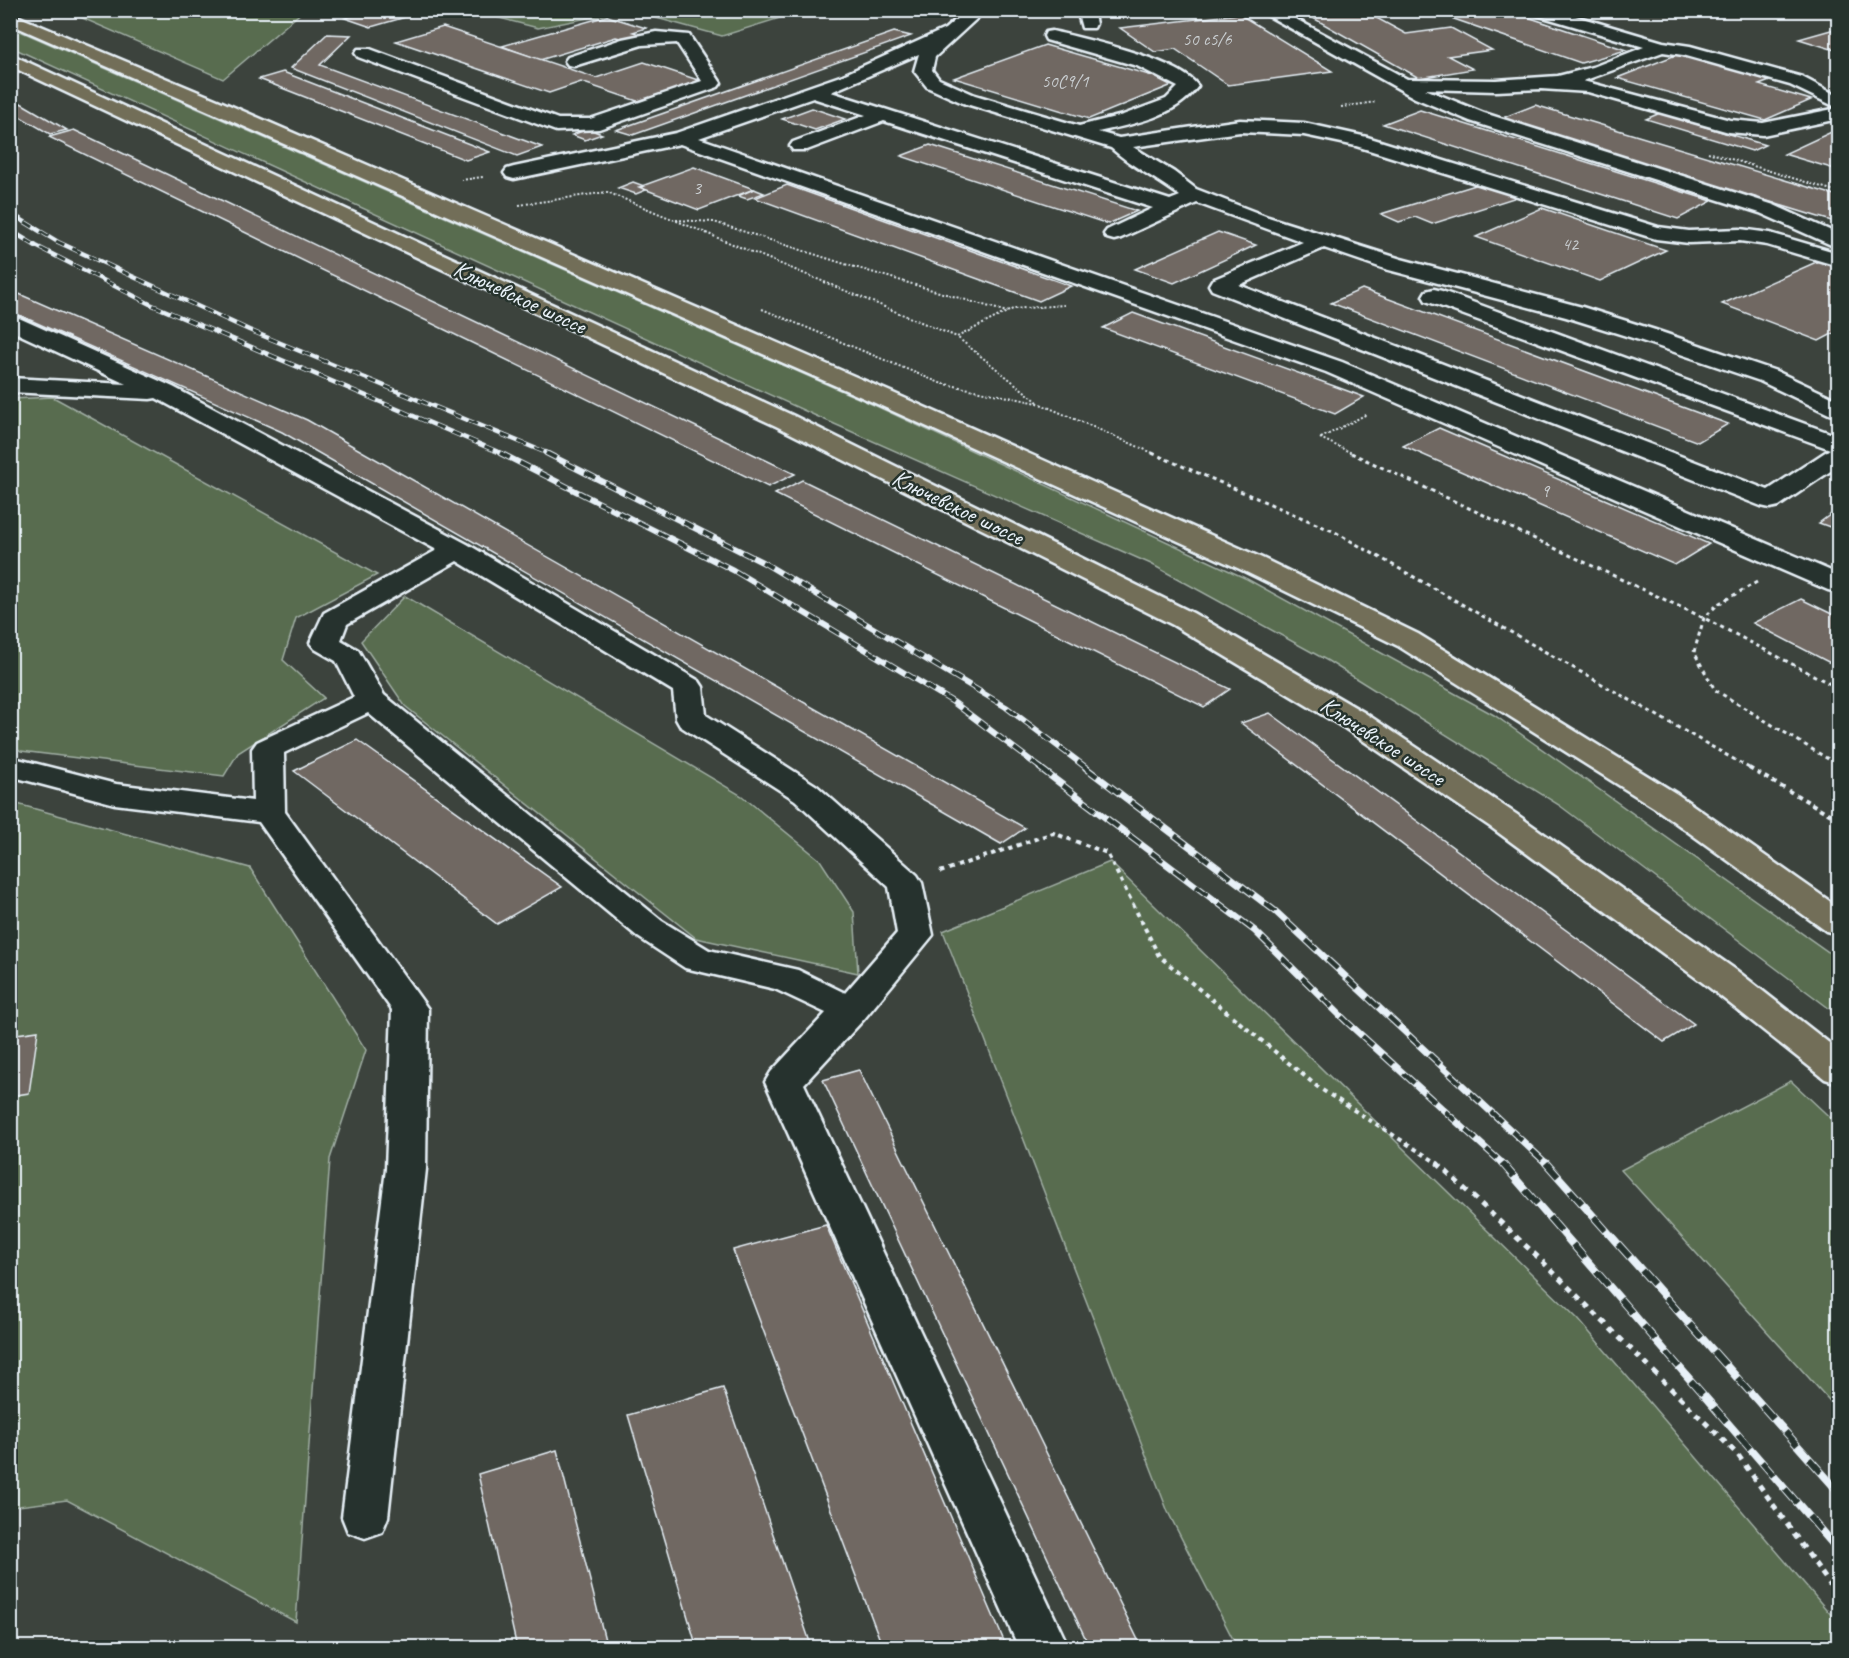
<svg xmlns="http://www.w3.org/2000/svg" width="1849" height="1658" viewBox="0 0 1849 1658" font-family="Caveat,sans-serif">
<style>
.green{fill:#586c4f;stroke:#a0aea4;stroke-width:1.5}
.building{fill:#706862;stroke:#e8f1f8;stroke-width:1.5}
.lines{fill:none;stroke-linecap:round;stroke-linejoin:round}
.minor-casing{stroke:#e8f1f8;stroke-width:5}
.major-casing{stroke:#e8f1f8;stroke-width:5}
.path-far3{stroke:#e8f1f8;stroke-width:2;stroke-dasharray:2 2;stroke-linecap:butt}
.path-far2{stroke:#e8f1f8;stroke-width:3;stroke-dasharray:4 4;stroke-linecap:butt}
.path-far1{stroke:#e8f1f8;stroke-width:4;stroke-dasharray:4.5 4.5;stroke-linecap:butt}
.path{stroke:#e8f1f8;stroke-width:5;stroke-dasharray:6 6;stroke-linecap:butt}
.minor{fill:#26332d;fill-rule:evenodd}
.major{fill:#726e59;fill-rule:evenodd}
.rail-far3-casing{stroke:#e8f1f8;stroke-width:4.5}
.rail-far2-casing{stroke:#e8f1f8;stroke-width:6}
.rail-far1-casing{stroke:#e8f1f8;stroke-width:7}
.rail-casing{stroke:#e8f1f8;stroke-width:8}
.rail-far3{stroke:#26332d;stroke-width:3;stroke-dasharray:9;stroke-linecap:butt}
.rail-far2{stroke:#26332d;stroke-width:4;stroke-dasharray:11;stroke-linecap:butt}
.rail-far1{stroke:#26332d;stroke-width:4.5;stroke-dasharray:14;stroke-linecap:butt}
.rail{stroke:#26332d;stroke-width:6;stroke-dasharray:18;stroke-linecap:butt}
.labels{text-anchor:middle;stroke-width:5;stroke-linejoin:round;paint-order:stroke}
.far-number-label{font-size:18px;fill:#cacfd2}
.street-label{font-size:24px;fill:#e8f1f8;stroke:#26332d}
</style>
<rect width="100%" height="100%" fill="#3c433d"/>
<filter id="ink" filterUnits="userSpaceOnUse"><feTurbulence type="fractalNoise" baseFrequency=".0167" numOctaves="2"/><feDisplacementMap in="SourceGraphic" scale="12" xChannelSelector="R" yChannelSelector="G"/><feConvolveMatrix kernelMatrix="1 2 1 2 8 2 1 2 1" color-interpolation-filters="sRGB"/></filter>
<g filter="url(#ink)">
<!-- green -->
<g class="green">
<path d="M 89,10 L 303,10 L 303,11 L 223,79 L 73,14 Z"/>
<path d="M 479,10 L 623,10 L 623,11 L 538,28 L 476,12 Z"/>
<path d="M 631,11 L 802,10 L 802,11 L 722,36 Z"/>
<path d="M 11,27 L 874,405 L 1247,579 L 1494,715 L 1838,959 L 1838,1015 L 1559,805 L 1328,661 L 1151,564 L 814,415 L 11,47 Z"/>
<path d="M 53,397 L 377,575 L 296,618 L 283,660 L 324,698 L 238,753 L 224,776 L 21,751 L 11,744 L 11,399 Z"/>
<path d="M 405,596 L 742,796 L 820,860 L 854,912 L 858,973 L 696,938 L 405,706 L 361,641 Z"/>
<path d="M 10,802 L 250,868 L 366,1050 L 330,1159 L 296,1622 L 67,1500 L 11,1507 Z"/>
<path d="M 1110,862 L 1578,1319 L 1838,1623 L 1838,1647 L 1237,1647 L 1168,1512 L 943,931 Z"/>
<path d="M 1791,1081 L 1838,1125 L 1838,1410 L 1621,1170 Z"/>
</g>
<!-- building -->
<g class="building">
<path d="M 373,10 L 430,10 L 371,27 L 345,18 Z"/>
<path d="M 1299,10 L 1362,10 L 1406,34 L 1451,28 L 1492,50 L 1448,56 L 1473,69 L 1419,78 Z"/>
<path d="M 1428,10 L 1507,10 L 1626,50 L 1581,63 Z"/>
<path d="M 1239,14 L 1332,71 L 1228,85 L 1175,49 L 1155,52 L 1120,28 Z"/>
<path d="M 607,16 L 646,28 L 633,32 L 640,34 L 624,39 L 616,37 L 540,60 L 502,46 Z"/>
<path d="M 443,27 L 596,78 L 644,62 L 701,81 L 640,102 L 581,82 L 549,93 L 396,41 Z"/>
<path d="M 1838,28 L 1838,51 L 1799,39 Z"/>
<path d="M 894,32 L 911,36 L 633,135 L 616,130 Z"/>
<path d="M 327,34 L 351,35 L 320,65 L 542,147 L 517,156 L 291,68 Z"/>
<path d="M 1045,45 L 1177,83 L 1089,119 L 954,78 Z"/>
<path d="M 1681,53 L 1775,79 L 1759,85 L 1811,100 L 1765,120 L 1617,78 Z"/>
<path d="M 283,72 L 490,152 L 466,160 L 259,79 Z"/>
<path d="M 19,102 L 67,130 L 50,134 L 10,111 L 10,104 Z"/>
<path d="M 1535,105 L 1838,196 L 1838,223 L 1500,119 Z"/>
<path d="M 812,108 L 845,119 L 815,130 L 782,119 Z"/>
<path d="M 1420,110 L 1712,201 L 1678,219 L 1383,124 Z"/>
<path d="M 1660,113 L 1765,145 L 1752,151 L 1646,119 Z"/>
<path d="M 588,129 L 602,134 L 585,140 L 572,135 Z"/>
<path d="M 1838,129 L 1838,170 L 1784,154 Z"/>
<path d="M 74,130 L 795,474 L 768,487 L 49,137 Z"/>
<path d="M 930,145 L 1137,211 L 1108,224 L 901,156 Z"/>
<path d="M 694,167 L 754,189 L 699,210 L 639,187 Z"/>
<path d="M 633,182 L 644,186 L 639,187 L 646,190 L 636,194 L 618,188 Z"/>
<path d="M 1482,183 L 1517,197 L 1432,224 L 1415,217 L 1399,222 L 1381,214 Z"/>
<path d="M 787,185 L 995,259 L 1071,286 L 1039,301 L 755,198 Z"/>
<path d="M 754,189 L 764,193 L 747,199 L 738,196 Z"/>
<path d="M 1542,208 L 1666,250 L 1600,281 L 1476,237 Z"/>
<path d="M 1218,232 L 1256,245 L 1174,283 L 1135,269 Z"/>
<path d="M 1823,259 L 1838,264 L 1838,331 L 1819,341 L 1722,304 Z"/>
<path d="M 1362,289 L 1728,424 L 1698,442 L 1331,303 Z"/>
<path d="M 10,290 L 307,420 L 1025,828 L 1001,844 L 282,432 L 10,311 Z"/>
<path d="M 1133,313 L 1334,386 L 1364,397 L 1335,414 L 1103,328 Z"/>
<path d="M 1439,428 L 1602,498 L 1709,544 L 1675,565 L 1403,446 Z"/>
<path d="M 802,480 L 1230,689 L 1204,707 L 775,494 Z"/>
<path d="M 1838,509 L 1838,530 L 1819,523 Z"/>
<path d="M 1801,599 L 1838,617 L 1838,667 L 1753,623 Z"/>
<path d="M 1270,713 L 1694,1024 L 1664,1042 L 1241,723 Z"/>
<path d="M 357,740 L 562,887 L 497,924 L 294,771 Z"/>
<path d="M 38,1031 L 29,1093 L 10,1096 L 10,1035 Z"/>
<path d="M 859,1070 L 1142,1648 L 1090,1648 L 823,1080 Z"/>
<path d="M 826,1225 L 1007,1648 L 883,1648 L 733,1250 Z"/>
<path d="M 723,1388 L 812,1648 L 697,1648 L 628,1415 Z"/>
<path d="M 557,1450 L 607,1648 L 517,1648 L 478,1474 Z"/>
</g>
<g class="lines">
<defs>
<g id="minor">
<path d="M 967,10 L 986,10 L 935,57 L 932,70 L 939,79 L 975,95 L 1079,126 L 1123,115 L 1166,99 L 1178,87 L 1137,66 L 1046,40 L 1044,36 L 1046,32 L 1052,31 C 1085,39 1179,59 1198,86 C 1176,117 1133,124 1098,132 L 1119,138 L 1240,120 L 1304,123 L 1367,137 L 1658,227 L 1689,231 L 1740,229 L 1770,233 L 1838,253 L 1838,266 L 1767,245 L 1740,241 L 1689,243 L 1656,239 L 1356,146 L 1304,135 L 1240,132 L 1133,147 L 1174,172 L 1196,189 L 1268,217 L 1401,259 L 1582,307 L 1655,330 L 1776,371 L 1838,400 L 1838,416 L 1829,414 L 1760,381 L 1639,340 L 1566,317 L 1385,269 L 1324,248 L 1239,285 L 1768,490 L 1830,449 L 1426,301 L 1423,296 L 1426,291 L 1434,289 L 1442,291 L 1838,436 L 1838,466 L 1779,506 L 1770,508 L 1761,506 L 1212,290 L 1209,285 L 1212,280 L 1303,242 L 1197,203 L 1121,238 L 1114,240 L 1107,238 L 1104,234 L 1107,230 L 1153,208 L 884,121 L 807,150 L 793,150 L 790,146 L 793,142 L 866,115 L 813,98 L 699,138 L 1342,362 L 1838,574 L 1838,592 L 1828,590 L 1326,372 L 680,144 L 514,179 L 507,177 L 504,173 L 507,169 L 514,167 L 676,133 L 843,75 L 945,29 ZM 919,54 L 914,71 L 927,87 L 963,103 L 1111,148 C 1132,167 1158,179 1180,196 L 1170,200 L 831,92 Z"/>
<path d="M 1077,10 L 1093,10 L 1096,24 L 1094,28 L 1082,28 Z"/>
<path d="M 1258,10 L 1279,10 L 1407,79 L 1496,80 L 1558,76 L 1593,67 L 1644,47 L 1530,13 L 1528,10 L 1555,10 L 1663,42 L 1690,46 L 1802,77 L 1838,96 L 1838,119 L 1763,135 L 1729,132 L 1588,92 L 1541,89 L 1496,91 L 1425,89 L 1484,113 L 1774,205 L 1838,234 L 1838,248 L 1760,213 L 1470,121 L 1415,98 ZM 1663,52 L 1683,55 L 1790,85 L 1838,108 L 1763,123 L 1730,120 L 1583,81 Z"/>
<path d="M 656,32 L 689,35 L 721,83 L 718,87 L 599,129 L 556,131 L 358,57 L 355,53 L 358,49 L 370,49 L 558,119 L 590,119 L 702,81 L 677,43 L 642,45 L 574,66 L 568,65 L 565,61 L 568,57 L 622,39 Z"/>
<path d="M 10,314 L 173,387 L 467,544 L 699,681 L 703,687 L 706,715 L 817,786 L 917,875 L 922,883 L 933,935 L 864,1019 L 804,1084 L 1069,1648 L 1019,1648 L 765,1082 L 771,1072 L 826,1013 L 775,989 L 685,968 L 638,937 L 368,713 L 284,753 L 285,812 L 428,1009 L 426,1169 L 388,1517 L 382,1532 L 365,1538 L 348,1532 L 342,1517 L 386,1169 L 392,1010 L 259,822 L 115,804 L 10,776 L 10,757 L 116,784 L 253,801 L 252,749 L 257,742 L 354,697 L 336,661 L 315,649 L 310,643 L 324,613 L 437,550 L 156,398 L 150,399 L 10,392 L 10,378 L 126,384 L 10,330 ZM 457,561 L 673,691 L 676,719 L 680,726 L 795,800 L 889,887 L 897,933 L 845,993 L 798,970 L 709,950 L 662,921 L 384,695 L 358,650 L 341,640 L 347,624 Z"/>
</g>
<g id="major">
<path d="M 10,13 L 220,101 L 893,393 L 1262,558 L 1418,634 L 1677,794 L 1838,907 L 1838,934 L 1826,931 L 1655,808 L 1398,646 L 1242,570 L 875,403 L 10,24 Z"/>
<path d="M 10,54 L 794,416 L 1193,613 L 1365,713 L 1516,814 L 1736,970 L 1838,1050 L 1838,1083 L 1825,1079 L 1710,988 L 1492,828 L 1343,727 L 1173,625 L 776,426 L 10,66 Z"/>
</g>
</defs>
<!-- minor casing -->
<use href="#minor" class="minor-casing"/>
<!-- major casing -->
<use href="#major" class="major-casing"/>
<!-- path-far3 -->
<g class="path-far3">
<path d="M 1341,107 L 1376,102"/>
<path d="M 1708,152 L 1838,192"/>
<path d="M 461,180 L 483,177"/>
<path d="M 519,205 L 607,192 L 957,337"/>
<path d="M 676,220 L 714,222 L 851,266 L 1007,312"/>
<path d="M 762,309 L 940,383 L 1038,403 L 1155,454"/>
<path d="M 1038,402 L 957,337 L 1013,309 L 1064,305"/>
<path d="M 1320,438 L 1354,454"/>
<path d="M 1321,438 L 1367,414"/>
</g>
<!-- path-far2 -->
<g class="path-far2">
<path d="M 1152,453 L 1335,532 L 1751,769"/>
<path d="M 1351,453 L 1704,618 L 1838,688"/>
<path d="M 1757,582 L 1718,604 L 1704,618 L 1694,652 L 1715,690 L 1838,765"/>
</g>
<!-- path-far1 -->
<g class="path-far1">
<path d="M 1749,768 L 1838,819"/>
<path d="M 940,872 L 1053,833 L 1107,853 L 1159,956 L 1319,1088 L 1439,1164"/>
</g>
<!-- path -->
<path class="path" d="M 1437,1163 L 1541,1260 L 1738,1455 L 1838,1596"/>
<!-- minor -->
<use href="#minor" class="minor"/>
<!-- major -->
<use href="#major" class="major"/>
<defs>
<g id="rail-far3">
<path d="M 10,213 L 58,242 L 249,330 L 549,454"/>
<path d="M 10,230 L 36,246 L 150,304 L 503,454"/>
</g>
<g id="rail-far2">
<path d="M 500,453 L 733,570 L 953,702 L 1042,769"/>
<path d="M 546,453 L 764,563 L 1006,707 L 1088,769"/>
</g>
<g id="rail-far1">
<path d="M 1040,768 L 1255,931 L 1348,1023 L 1503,1164"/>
<path d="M 1086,768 L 1275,911 L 1547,1164"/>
</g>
<g id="rail">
<path d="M 1502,1163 L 1838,1550"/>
<path d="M 1546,1163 L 1838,1491"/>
</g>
</defs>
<!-- rail-far3 casing -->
<use href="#rail-far3" class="rail-far3-casing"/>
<!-- rail-far2 casing -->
<use href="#rail-far2" class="rail-far2-casing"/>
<!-- rail-far1 casing -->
<use href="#rail-far1" class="rail-far1-casing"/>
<!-- rail casing -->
<use href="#rail" class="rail-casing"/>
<!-- rail-far3 -->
<use href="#rail-far3" class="rail-far3"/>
<!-- rail-far2 -->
<use href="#rail-far2" class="rail-far2"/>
<!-- rail-far1 -->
<use href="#rail-far1" class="rail-far1"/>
<!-- rail -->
<use href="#rail" class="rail"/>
</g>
</g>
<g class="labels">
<!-- far-number labels -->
<g class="far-number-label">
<text x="1207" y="45">50 с5/6</text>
<text x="1065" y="87">50С9/1</text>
<text x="697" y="194">3</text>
<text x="1570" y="250">42</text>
<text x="1545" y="497">9</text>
</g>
<!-- street labels -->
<g class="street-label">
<text transform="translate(520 297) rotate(25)" y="8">Ключевское шоссе</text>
<text transform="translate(958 507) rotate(26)" y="8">Ключевское шоссе</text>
<text transform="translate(1383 741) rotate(33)" y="8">Ключевское шоссе</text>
</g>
</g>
<!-- margin -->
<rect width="1849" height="1658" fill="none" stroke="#26332d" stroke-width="36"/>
<rect x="18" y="18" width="1813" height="1622" fill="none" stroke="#e8f1f8" stroke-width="2" filter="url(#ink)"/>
</svg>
